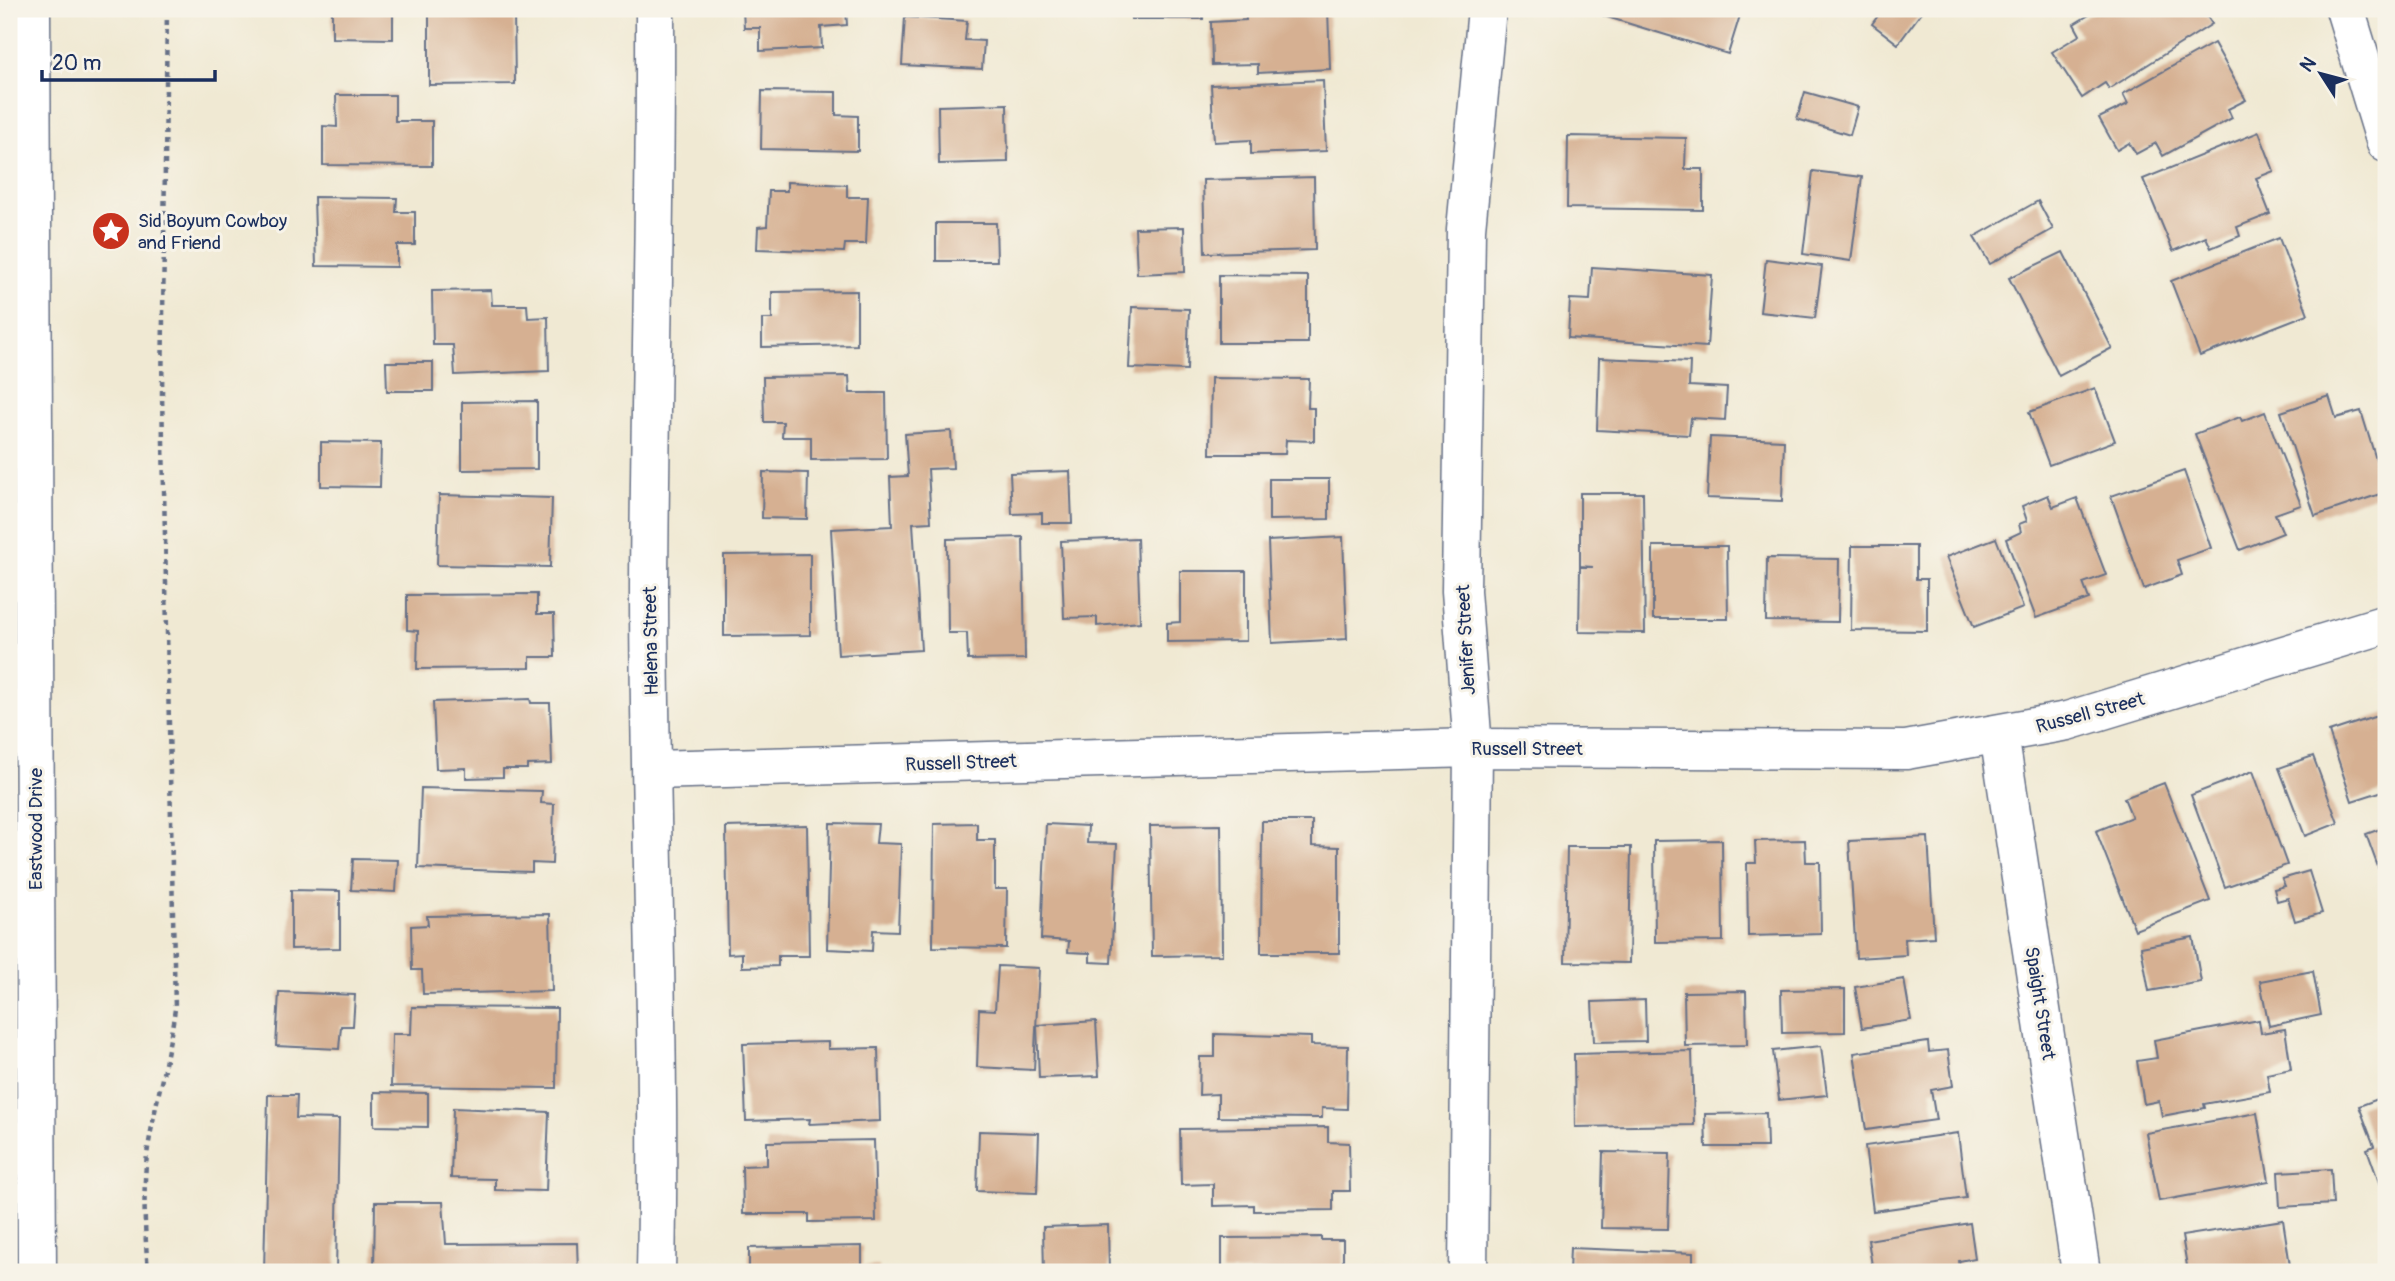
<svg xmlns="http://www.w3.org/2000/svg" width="2395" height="1281" viewBox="0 0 2395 1281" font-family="Pangolin,sans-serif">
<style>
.built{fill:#e6daba}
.building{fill:#d6b092}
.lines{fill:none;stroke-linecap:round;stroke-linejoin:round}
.minor-casing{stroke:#667087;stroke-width:41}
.path{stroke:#667087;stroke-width:4.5;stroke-dasharray:5 5;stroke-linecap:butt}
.minor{stroke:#fff;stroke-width:38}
.labels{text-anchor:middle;stroke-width:6;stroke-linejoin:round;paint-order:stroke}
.poi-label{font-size:19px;fill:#1b2f5e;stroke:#f7f3e8;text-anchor:start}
.street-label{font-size:19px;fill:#1b2f5e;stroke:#f7f3e8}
</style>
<rect width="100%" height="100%" fill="#f7f3e8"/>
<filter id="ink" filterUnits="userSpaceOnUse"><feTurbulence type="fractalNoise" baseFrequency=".0143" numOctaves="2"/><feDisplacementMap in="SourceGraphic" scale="14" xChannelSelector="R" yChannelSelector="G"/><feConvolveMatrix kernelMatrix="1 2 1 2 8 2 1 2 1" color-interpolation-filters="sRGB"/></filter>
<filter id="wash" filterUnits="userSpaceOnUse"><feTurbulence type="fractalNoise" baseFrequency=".00686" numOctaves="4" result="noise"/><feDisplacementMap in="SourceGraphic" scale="28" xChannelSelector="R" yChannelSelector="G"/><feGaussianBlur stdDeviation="1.57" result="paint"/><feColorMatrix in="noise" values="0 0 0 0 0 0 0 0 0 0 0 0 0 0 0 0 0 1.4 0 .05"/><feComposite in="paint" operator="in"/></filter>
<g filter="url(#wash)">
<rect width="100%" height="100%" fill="#f0e9d3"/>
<!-- built -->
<path class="built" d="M 9,9 L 31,9 L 33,467 L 9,470 Z"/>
<g id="blocks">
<!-- building -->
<g class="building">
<path d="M 332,9 L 393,9 L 393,39 L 332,38 Z"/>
<path d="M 743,9 L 846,9 L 847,25 L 821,27 L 822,48 L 760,51 L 760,28 L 744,28 Z"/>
<rect x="1131" y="9" width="72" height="10"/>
<path d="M 1245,9 L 1328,9 L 1330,69 L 1258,73 L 1258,64 L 1212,65 L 1211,22 L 1246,20 Z"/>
<path d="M 1606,9 L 1742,9 L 1728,54 L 1604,16 Z"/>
<path d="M 1883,9 L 1924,9 L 1898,44 L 1872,24 Z"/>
<path d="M 2099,9 L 2202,9 L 2212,24 L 2109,89 L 2105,83 L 2082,98 L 2052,52 L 2080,35 L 2074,24 Z"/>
<path d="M 514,13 L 515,84 L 429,85 L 429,14 Z"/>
<path d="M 905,17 L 967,21 L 965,40 L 984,41 L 982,69 L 902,65 Z"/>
<path d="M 2214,43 L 2246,100 L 2228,109 L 2232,118 L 2163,156 L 2156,143 L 2136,154 L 2129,143 L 2117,150 L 2099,118 L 2128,104 L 2123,94 Z"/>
<path d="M 1323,80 L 1326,151 L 1251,154 L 1251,140 L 1214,142 L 1211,85 Z"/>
<path d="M 762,91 L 836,92 L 836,115 L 858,116 L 858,151 L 761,149 Z"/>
<path d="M 1805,92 L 1858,107 L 1850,135 L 1797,119 Z"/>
<path d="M 336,95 L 395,95 L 395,121 L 432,121 L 432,166 L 323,165 L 323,126 L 337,127 Z"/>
<path d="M 1007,104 L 1008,162 L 939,164 L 938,106 Z"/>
<path d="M 2259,132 L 2274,171 L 2256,178 L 2270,214 L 2237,227 L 2240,236 L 2211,248 L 2206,237 L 2173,251 L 2143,179 Z"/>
<path d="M 1568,136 L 1686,138 L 1685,169 L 1703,169 L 1703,210 L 1567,208 Z"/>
<path d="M 1813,171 L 1862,177 L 1851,261 L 1803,254 Z"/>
<path d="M 1314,177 L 1315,250 L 1205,253 L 1203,180 Z"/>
<path d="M 787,182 L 847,185 L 847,197 L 868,197 L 866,244 L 845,244 L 844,252 L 757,249 L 758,227 L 767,226 L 769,191 L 787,191 Z"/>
<path d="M 314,197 L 397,198 L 396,212 L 415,212 L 415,245 L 397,245 L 397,267 L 316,266 Z"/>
<path d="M 2038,201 L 2053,229 L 1990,264 L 1974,237 Z"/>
<path d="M 936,223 L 996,223 L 997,261 L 936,261 Z"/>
<path d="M 1184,227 L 1185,272 L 1137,274 L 1135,228 Z"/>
<path d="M 2279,238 L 2308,314 L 2200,356 L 2171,281 Z"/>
<path d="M 2063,252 L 2112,348 L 2059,376 L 2009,278 Z"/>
<path d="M 1766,259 L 1822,266 L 1815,318 L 1760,312 Z"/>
<path d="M 1592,267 L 1712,275 L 1707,347 L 1568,338 L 1570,299 L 1590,300 Z"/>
<path d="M 1219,275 L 1308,276 L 1308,343 L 1219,343 Z"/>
<path d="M 491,290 L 492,305 L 527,305 L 528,318 L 548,317 L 549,371 L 455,375 L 453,345 L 433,345 L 432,291 Z"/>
<path d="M 857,291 L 857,345 L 762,347 L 762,319 L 772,319 L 772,292 Z"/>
<path d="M 1132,307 L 1189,309 L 1187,370 L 1129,368 Z"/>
<path d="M 1599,358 L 1690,362 L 1689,386 L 1727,388 L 1725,420 L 1691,418 L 1689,435 L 1597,430 Z"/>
<path d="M 386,362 L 433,362 L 433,391 L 387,391 Z"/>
<path d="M 849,376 L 850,393 L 886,393 L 887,459 L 811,460 L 811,437 L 782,437 L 783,422 L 764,422 L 763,377 Z"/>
<path d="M 1211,378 L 1309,379 L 1308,408 L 1314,408 L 1314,441 L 1286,440 L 1285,454 L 1210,454 Z"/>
<path d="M 2095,388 L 2115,441 L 2049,465 L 2029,412 Z"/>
<path d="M 2329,396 L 2336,418 L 2361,411 L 2386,492 L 2315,516 L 2281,412 Z"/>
<path d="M 537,401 L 537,469 L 462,470 L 462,402 Z"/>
<path d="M 2265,412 L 2301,505 L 2275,514 L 2283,533 L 2240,550 L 2195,434 L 2240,417 L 2242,421 Z"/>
<path d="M 951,431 L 953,468 L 928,469 L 931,522 L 913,523 L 921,650 L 838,655 L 831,529 L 892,526 L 890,477 L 908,476 L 905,434 Z"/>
<path d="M 1710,437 L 1784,440 L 1782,501 L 1707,498 Z"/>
<path d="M 321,442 L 381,443 L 380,487 L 321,486 Z"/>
<path d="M 1070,471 L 1072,523 L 1042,523 L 1042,513 L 1012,514 L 1010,473 Z"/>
<path d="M 2184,471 L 2211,548 L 2177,560 L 2182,575 L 2144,589 L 2111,496 Z"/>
<path d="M 763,472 L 808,473 L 807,519 L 762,518 Z"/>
<path d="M 1269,479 L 1329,479 L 1329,519 L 1269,520 Z"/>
<path d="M 1580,493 L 1643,493 L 1645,633 L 1579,632 L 1580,567 L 1593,567 L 1580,566 Z"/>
<path d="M 439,495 L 552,498 L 550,567 L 437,565 Z"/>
<path d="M 2048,495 L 2053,507 L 2077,498 L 2106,575 L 2083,583 L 2089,599 L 2036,618 L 2006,539 L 2021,532 L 2019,524 L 2027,521 L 2022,506 Z"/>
<path d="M 1023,537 L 1025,659 L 968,660 L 967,633 L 948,633 L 947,539 Z"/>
<path d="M 1343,537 L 1347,639 L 1272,643 L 1268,541 Z"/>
<path d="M 1137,538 L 1140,622 L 1097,626 L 1097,617 L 1064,618 L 1061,541 Z"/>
<path d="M 1996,538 L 2023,608 L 1974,627 L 1946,557 Z"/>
<path d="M 1653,546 L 1727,546 L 1728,619 L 1653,619 Z"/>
<path d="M 1852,546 L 1916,546 L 1916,579 L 1927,579 L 1927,631 L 1851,630 Z"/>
<path d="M 810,554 L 810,635 L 724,636 L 724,555 Z"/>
<path d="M 1767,558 L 1839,559 L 1838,622 L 1766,621 Z"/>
<path d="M 1180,571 L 1246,571 L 1246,641 L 1167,642 L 1167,623 L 1180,622 Z"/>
<path d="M 537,594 L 537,614 L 554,614 L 555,657 L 530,657 L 530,668 L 417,669 L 418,631 L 407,630 L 407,595 Z"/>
<path d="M 530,699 L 531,703 L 550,703 L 552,764 L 527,765 L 527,769 L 503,769 L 503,777 L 466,778 L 466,768 L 436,769 L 433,702 Z"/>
<path d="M 2386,713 L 2386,790 L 2352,801 L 2329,732 Z"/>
<path d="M 2313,756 L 2338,823 L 2305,836 L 2279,768 Z"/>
<path d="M 2253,771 L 2287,865 L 2225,887 L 2191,795 Z"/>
<path d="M 2164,783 L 2210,901 L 2135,930 L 2096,831 L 2132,817 L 2124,798 Z"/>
<path d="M 421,788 L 542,791 L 541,803 L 554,804 L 552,864 L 532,863 L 532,872 L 418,868 Z"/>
<path d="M 1262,821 L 1312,821 L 1312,846 L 1339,847 L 1339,953 L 1261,953 Z"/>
<path d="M 830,823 L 878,824 L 876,843 L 901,844 L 898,931 L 873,930 L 872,951 L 827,949 Z"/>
<path d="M 977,823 L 977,840 L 995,840 L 995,889 L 1007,889 L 1006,948 L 933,947 L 934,824 Z"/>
<path d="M 1046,824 L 1088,826 L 1087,843 L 1117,844 L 1111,963 L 1090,962 L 1090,953 L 1068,952 L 1069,941 L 1041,939 Z"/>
<path d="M 807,825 L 809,956 L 778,956 L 778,966 L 742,967 L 742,953 L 728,954 L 726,827 Z"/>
<path d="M 1221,825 L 1222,955 L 1152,956 L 1150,826 Z"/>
<path d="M 2386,827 L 2386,889 L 2366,834 Z"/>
<path d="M 1928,837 L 1934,937 L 1905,939 L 1906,955 L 1856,958 L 1849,841 Z"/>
<path d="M 1722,840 L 1723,941 L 1655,942 L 1654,841 Z"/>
<path d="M 1805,840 L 1806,862 L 1820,862 L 1821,934 L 1748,936 L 1747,863 L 1756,863 L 1755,841 Z"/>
<path d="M 1567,847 L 1631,847 L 1629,963 L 1565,962 Z"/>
<path d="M 353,859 L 398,860 L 396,892 L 351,890 Z"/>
<path d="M 2309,871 L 2322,913 L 2295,921 L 2288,898 L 2277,901 L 2274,889 L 2285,886 L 2282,879 Z"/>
<path d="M 291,890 L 340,891 L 340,948 L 291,949 Z"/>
<path d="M 550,914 L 552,991 L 423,994 L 422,970 L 412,970 L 411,926 L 428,925 L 427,916 Z"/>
<path d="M 2193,937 L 2201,982 L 2149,991 L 2141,947 Z"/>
<path d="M 998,966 L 1039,968 L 1034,1070 L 977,1067 L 979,1009 L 995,1010 Z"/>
<path d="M 2313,971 L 2321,1015 L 2269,1026 L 2260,981 Z"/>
<path d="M 1904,979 L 1911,1020 L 1862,1028 L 1855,987 Z"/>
<path d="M 1845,989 L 1845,1032 L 1782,1033 L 1781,990 Z"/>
<path d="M 1746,991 L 1747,1045 L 1685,1046 L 1684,992 Z"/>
<path d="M 279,992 L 355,995 L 353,1026 L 341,1026 L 339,1049 L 276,1046 Z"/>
<path d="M 1645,1000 L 1646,1041 L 1594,1042 L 1592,1002 Z"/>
<path d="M 412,1007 L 557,1008 L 556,1088 L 391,1086 L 392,1034 L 411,1034 Z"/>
<path d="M 2259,1020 L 2261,1033 L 2285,1029 L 2291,1069 L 2267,1074 L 2270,1092 L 2204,1104 L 2205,1108 L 2162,1116 L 2159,1101 L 2144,1104 L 2137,1061 L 2157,1058 L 2154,1040 Z"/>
<path d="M 1096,1021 L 1099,1076 L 1039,1078 L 1037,1025 Z"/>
<path d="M 1215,1034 L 1311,1037 L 1311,1045 L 1348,1046 L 1347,1109 L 1322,1108 L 1322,1118 L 1218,1117 L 1218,1094 L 1199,1095 L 1200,1057 L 1215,1057 Z"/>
<path d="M 828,1042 L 828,1049 L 878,1048 L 880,1121 L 809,1124 L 810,1119 L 746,1121 L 743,1044 Z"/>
<path d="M 1928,1042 L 1929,1052 L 1948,1050 L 1953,1086 L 1931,1090 L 1936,1120 L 1866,1130 L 1854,1053 Z"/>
<path d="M 1821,1046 L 1827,1095 L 1779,1100 L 1773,1051 Z"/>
<path d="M 1692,1051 L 1694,1125 L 1575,1127 L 1574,1054 Z"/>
<path d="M 374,1092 L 428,1093 L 428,1127 L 374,1126 Z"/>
<path d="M 268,1095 L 297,1095 L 296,1118 L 339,1119 L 336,1272 L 264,1272 Z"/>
<path d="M 2386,1096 L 2386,1183 L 2380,1185 L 2367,1149 L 2374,1146 L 2359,1106 Z"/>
<path d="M 453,1108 L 549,1112 L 546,1191 L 495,1190 L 495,1179 L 451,1178 Z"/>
<path d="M 1766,1113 L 1767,1147 L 1706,1147 L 1705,1114 Z"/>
<path d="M 2257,1113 L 2269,1181 L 2159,1201 L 2146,1133 Z"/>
<path d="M 1328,1127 L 1328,1142 L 1349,1143 L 1350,1191 L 1333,1191 L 1333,1210 L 1254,1211 L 1254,1205 L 1213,1206 L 1213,1184 L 1181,1185 L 1180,1129 Z"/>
<path d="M 979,1131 L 1039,1133 L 1037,1193 L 977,1191 Z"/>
<path d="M 1958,1133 L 1966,1198 L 1873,1211 L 1865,1146 Z"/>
<path d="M 874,1140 L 876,1221 L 809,1222 L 809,1214 L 743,1214 L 742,1166 L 767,1165 L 767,1142 Z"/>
<path d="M 1603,1152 L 1670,1153 L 1668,1229 L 1601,1228 Z"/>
<path d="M 2331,1169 L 2333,1204 L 2280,1207 L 2278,1172 Z"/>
<path d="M 375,1202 L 443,1202 L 446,1244 L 577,1243 L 578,1272 L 374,1272 Z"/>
<path d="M 2283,1220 L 2291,1272 L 2188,1272 L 2182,1236 Z"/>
<path d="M 1970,1223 L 1975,1258 L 1959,1261 L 1961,1272 L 1873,1272 L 1868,1240 Z"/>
<path d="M 1108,1225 L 1109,1272 L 1044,1272 L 1043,1227 Z"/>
<path d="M 1321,1237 L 1321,1240 L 1343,1240 L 1343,1272 L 1222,1272 L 1222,1238 Z"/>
<path d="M 862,1246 L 862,1267 L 879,1266 L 879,1272 L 749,1272 L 749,1248 Z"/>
<path d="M 1570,1248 L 1693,1253 L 1693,1272 L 1569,1272 Z"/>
</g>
</g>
</g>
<g filter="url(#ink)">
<use href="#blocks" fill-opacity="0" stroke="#667087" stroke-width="2"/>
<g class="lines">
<defs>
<g id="minor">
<path d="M 31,9 L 37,1272"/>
<path d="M 655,9 C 656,201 650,394 649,587 C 649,815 661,1044 656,1272"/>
<path d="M 2345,9 L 2386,143"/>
<path d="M 1999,734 L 2081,1272"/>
<path d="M 652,770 L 1473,748 L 1906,750 L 2067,721 L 2386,624"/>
<path d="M 1468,1272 L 1473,748 L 1461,591 L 1466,229 L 1487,9"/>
</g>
</defs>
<!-- minor casing -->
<use href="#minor" class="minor-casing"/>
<!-- path -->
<path class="path" d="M 148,1272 C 145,1231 142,1189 148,1148 C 156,1101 168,1057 175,1009 L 162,394 L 167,9"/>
<!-- minor -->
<use href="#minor" class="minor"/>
</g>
</g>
<!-- icons -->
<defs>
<symbol id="sight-disc" viewBox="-11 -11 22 22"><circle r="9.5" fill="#c8321e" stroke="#f7f3e8"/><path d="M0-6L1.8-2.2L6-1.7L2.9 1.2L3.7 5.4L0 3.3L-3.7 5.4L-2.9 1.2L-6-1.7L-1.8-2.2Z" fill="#fff"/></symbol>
</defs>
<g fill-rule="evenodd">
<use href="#sight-disc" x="89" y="209" width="44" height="44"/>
</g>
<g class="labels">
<!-- poi labels -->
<g class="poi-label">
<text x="138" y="227">Sid Boyum Cowboy<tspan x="138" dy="22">and Friend</tspan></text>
</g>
<!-- street labels -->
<g class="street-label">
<text transform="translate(1465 640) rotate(-93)" y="7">Jenifer Street</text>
<text transform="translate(650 641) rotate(-91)" y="7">Helena Street</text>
<text transform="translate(2090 712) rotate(-15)" y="7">Russell Street</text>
<text x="1527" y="755">Russell Street</text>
<text transform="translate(961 762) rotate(-2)" y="7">Russell Street</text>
<text transform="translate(35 829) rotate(-90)" y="7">Eastwood Drive</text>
<text transform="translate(2041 1003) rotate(81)" y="7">Spaight Street</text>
</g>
</g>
<!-- margin -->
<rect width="2395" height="1281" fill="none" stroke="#f7f3e8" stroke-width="35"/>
<!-- north arrow -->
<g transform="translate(2321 74) rotate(306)" stroke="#f7f3e8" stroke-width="5" paint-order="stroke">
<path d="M0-5L12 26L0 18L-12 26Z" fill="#1b2f5e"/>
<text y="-10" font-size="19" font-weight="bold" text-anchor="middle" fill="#1b2f5e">N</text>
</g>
<!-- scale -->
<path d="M42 70v10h173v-10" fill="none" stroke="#1b2f5e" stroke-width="3.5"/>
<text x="52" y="70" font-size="21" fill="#1b2f5e" stroke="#f7f3e8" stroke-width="5" paint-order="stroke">20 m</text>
</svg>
